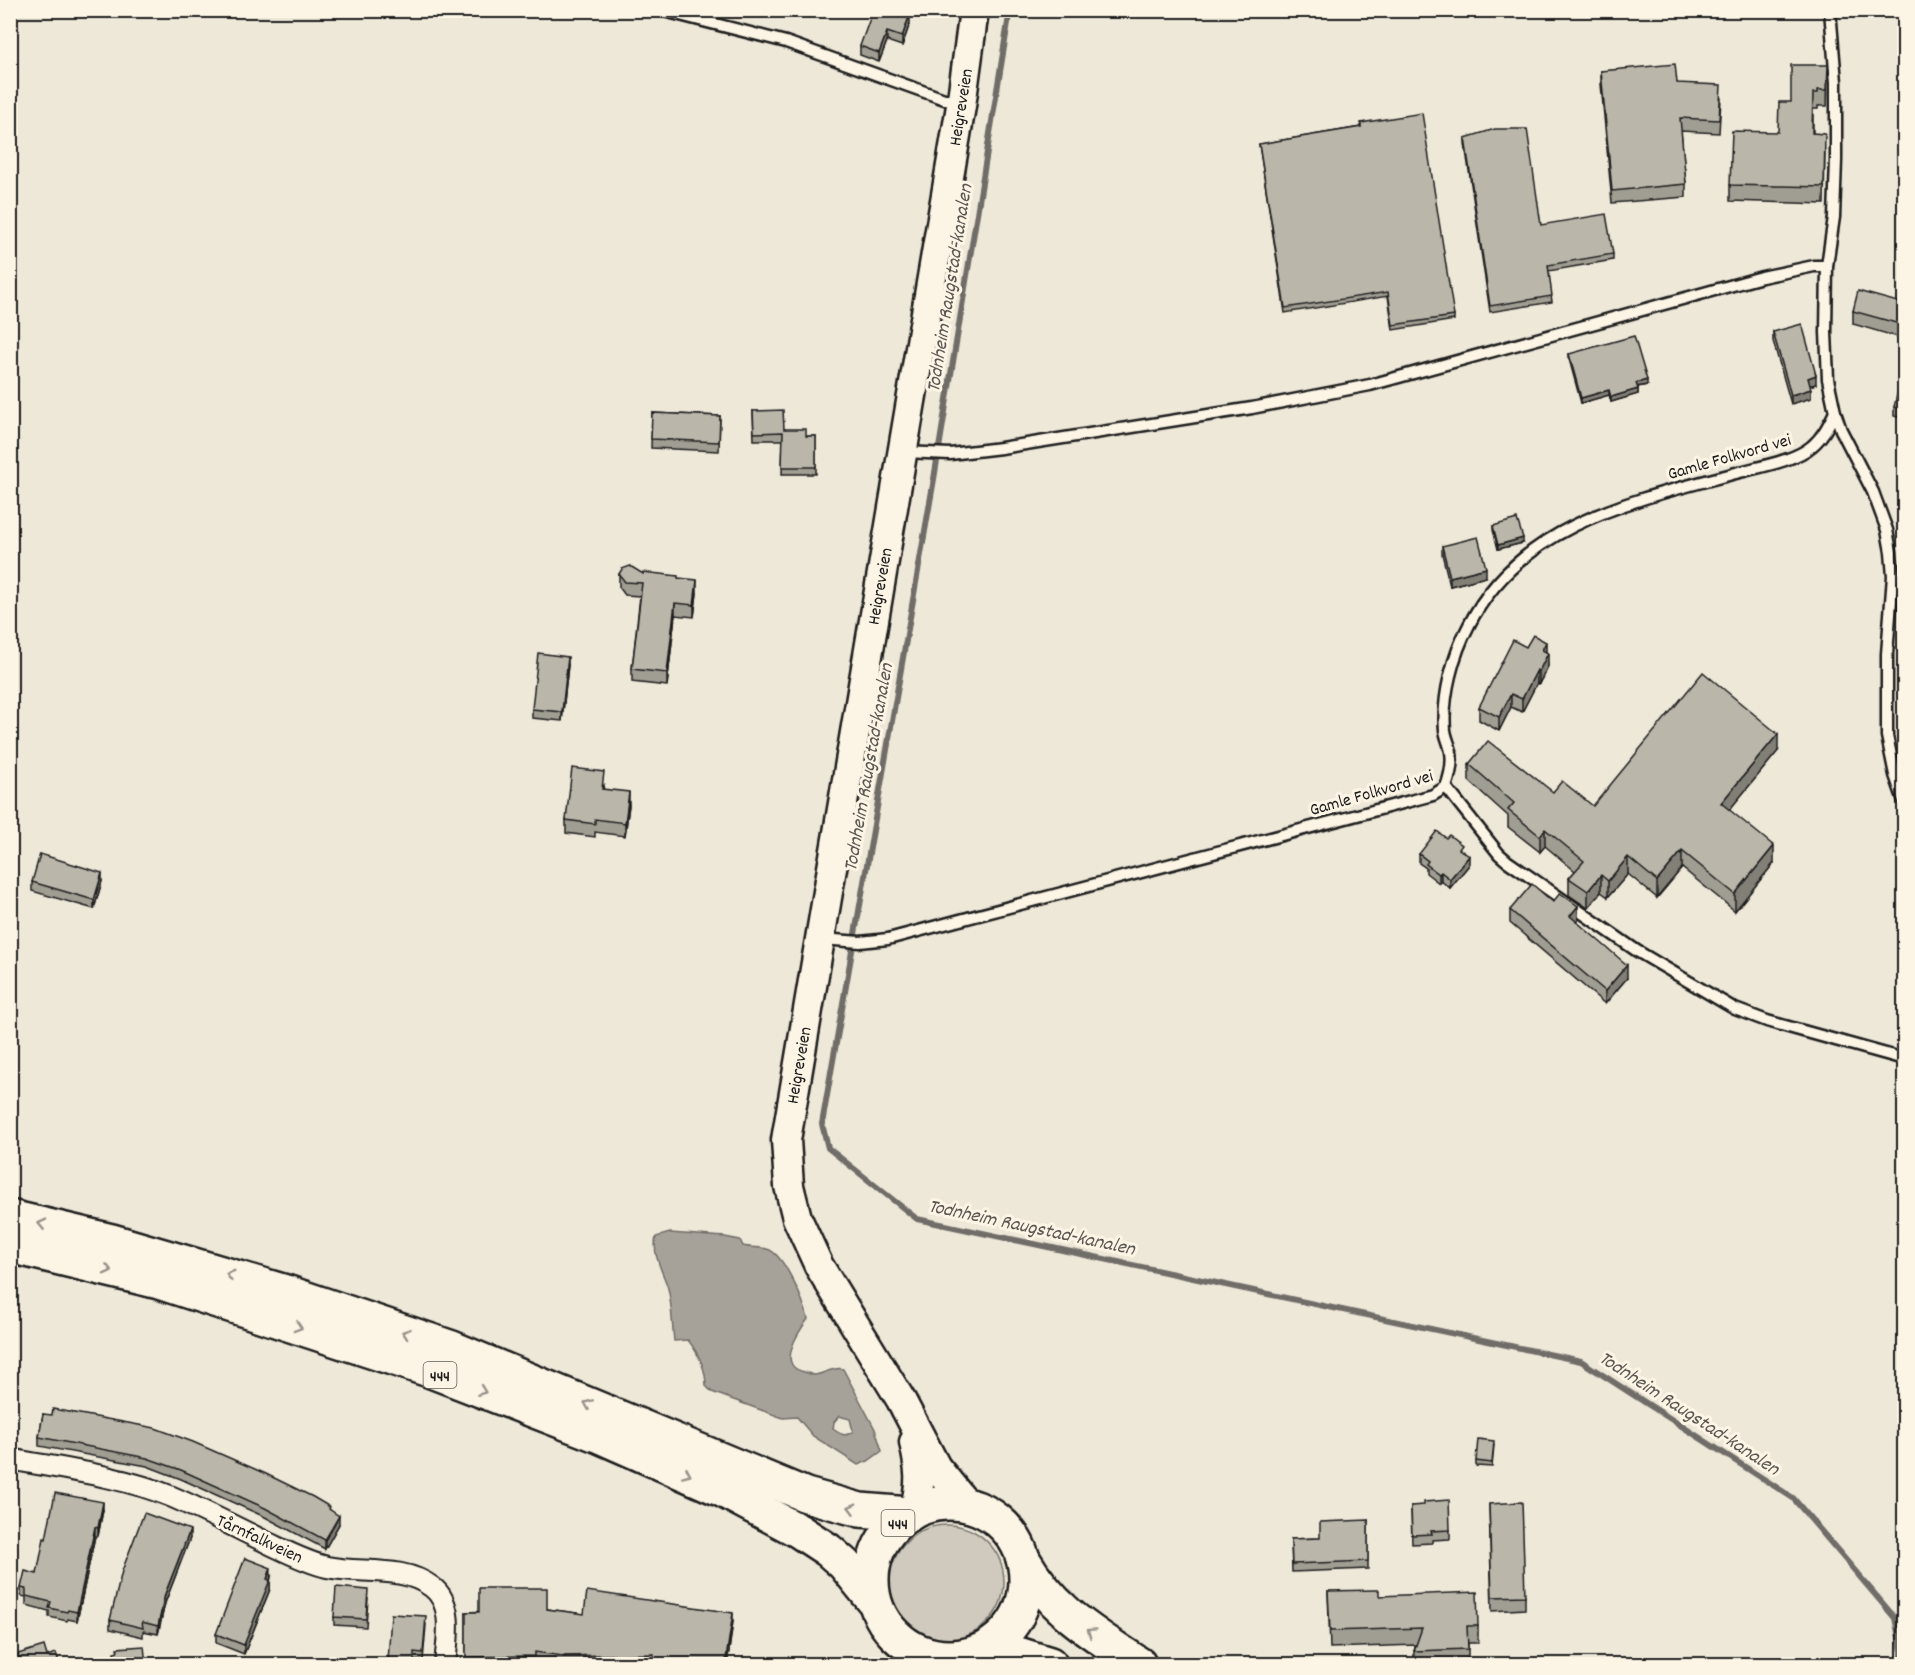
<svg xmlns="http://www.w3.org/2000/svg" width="1915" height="1675" viewBox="0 0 1915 1675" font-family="Dekko,sans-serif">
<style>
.green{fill:#cfcabd;stroke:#76736c;stroke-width:1.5}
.water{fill:#a7a299;stroke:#6f6c67;stroke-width:1.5;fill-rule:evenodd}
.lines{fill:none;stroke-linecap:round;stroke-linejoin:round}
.stream{stroke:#6f6c67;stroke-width:6}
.service-casing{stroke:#1c1c1c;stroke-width:15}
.minor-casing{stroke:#1c1c1c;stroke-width:24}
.secondary-casing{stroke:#1c1c1c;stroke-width:33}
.trunk-casing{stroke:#1c1c1c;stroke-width:38}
.service{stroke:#fcf5e5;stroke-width:10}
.minor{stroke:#fcf5e5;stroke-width:20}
.secondary{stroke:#fcf5e5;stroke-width:28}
.trunk{stroke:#fcf5e5;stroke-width:33}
.wall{fill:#a09d92;stroke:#1c1c1c;stroke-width:1.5}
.shaded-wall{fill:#827f77;stroke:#1c1c1c;stroke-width:1.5}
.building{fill:#bab6aa;stroke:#1c1c1c;stroke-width:1.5}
.oneway{stroke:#97938b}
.labels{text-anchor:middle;stroke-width:6;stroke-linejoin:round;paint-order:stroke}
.shield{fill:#fcf5e5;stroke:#5f5d58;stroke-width:1.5}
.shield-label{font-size:16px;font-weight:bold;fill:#1c1c1c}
.street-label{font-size:18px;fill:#1c1c1c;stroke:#fcf5e5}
.water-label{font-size:20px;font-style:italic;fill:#5b5854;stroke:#fcf5e5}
</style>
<rect width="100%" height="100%" fill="#eee8d9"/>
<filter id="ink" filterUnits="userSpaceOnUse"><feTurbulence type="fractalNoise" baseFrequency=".0167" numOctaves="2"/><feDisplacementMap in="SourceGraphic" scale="12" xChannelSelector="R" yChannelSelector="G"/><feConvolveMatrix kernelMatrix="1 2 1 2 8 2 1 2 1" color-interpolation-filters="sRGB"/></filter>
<g filter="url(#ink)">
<!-- green -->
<circle class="green" cx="947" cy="1582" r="57"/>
<!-- water -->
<path class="water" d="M 670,1233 L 725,1237 L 740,1240 L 743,1246 C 751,1248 760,1247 767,1249 C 784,1253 804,1302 808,1319 C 799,1331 777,1364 801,1371 C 806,1372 811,1375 815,1375 C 825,1374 834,1366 843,1369 L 875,1429 L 882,1451 L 868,1461 L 858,1465 L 813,1436 L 797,1417 L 783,1418 L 712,1392 L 706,1386 C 706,1368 699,1354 688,1340 L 674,1341 C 672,1324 672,1305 668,1288 C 663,1272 652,1255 656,1237 ZM 839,1416 L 850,1419 L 853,1431 C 846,1438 840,1434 833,1429 L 834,1422 Z"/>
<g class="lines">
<!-- stream -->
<path class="stream" d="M 1010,10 L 934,479 L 822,1124 L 828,1148 L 917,1219 L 1581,1361 L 1793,1498 L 1895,1618 L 1902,1652 L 1902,1664"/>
<defs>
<g id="service">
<path d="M 660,10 L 786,42 L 961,105"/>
<path d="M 1830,10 L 1836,82 L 1836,160 L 1834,217 L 1827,266 L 1826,332 L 1828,379 L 1835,412 L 1841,430 L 1873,492 L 1887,530 L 1891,552 L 1893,576 L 1887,654 L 1887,736 L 1895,775 L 1904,801"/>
<path d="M 904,452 L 950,454 L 1001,448 L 1252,408 L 1370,385 L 1762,277 L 1814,266 L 1827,266"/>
<path d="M 1446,787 L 1499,854 L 1507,861 L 1637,951 L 1735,1009 L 1767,1021 L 1904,1059"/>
<path d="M 822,939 L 860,942 L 888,939 L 1433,795 L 1446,787 C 1450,776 1453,764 1451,752 C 1450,745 1446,738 1445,730 C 1442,696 1453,655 1469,625 C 1521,523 1635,500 1736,473 C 1758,467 1795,461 1812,446 C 1823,437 1829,424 1835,412"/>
</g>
<path id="minor" d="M 10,1459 C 62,1469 121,1476 170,1496 C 203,1510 235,1527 268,1543 C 287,1552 306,1562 327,1567 C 361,1574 403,1565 432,1587 C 455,1604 447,1641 445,1664"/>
<g id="secondary">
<path d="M 914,1442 C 920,1470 922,1483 914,1511"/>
<path d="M 967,1505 L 936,1467 L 901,1400 L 819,1266 L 797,1218 L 789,1186 L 786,1140 L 961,106 L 974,10"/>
<path d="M 916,1651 L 928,1664"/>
</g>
<g id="trunk">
<path d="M 10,1217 L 112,1241 L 286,1292 L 452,1348 L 806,1495 L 860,1510 L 910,1514"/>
<path d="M 10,1246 L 159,1282 L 242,1309 L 429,1370 L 597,1435 L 722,1490 L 799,1531 L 828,1550 L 844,1564 L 874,1601"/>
<circle cx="949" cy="1580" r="77"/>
<path d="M 1023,1559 C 1054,1612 1090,1631 1139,1664"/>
<path d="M 986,1649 L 1018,1654 L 1050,1664"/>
</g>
</defs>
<!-- service casing -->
<use href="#service" class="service-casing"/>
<!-- minor casing -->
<use href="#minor" class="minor-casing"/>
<!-- secondary casing -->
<use href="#secondary" class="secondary-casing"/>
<!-- trunk casing -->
<use href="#trunk" class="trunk-casing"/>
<!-- service -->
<use href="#service" class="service"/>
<!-- minor -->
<use href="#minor" class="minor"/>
<!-- secondary -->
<use href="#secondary" class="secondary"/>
<!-- trunk -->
<use href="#trunk" class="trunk"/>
</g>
<!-- wall -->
<g class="wall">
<path d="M 904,12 L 910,23 L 902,46 L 887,41 L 879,62 L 860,55 L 860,46 Z"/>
<path d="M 1828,65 L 1827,106 L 1818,106 L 1818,109 L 1813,109 L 1813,134 L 1825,150 L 1824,204 L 1730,201 L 1730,185 L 1778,132 L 1791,102 Z"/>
<path d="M 1601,71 L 1677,83 L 1721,98 L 1719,133 L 1681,131 L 1686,184 L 1686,197 L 1612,203 L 1601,84 Z"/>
<path d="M 1361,123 L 1454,316 L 1454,320 L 1393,330 L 1388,296 L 1285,313 L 1259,144 L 1361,127 Z"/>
<path d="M 1465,138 L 1541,225 L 1613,254 L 1613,260 L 1548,271 L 1552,302 L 1490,312 L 1465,144 Z"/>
<path d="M 1905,304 L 1905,345 L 1898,343 L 1898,337 L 1853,324 L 1853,311 Z"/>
<path d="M 1773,332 L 1816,384 L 1810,386 L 1811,398 L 1791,404 L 1773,341 Z"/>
<path d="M 1569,354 L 1647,385 L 1638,387 L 1638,394 L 1611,402 L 1609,395 L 1581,403 L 1569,359 Z"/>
<path d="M 1905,384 L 1905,419 L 1894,416 L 1894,407 Z"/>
<path d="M 753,411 L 784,429 L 806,436 L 816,436 L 816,474 L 782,474 L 783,440 L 754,440 Z"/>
<path d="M 652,413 L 720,416 L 719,451 L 651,448 Z"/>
<path d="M 1493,526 L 1523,543 L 1498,549 L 1493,530 Z"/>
<path d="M 1442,546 L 1486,577 L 1450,586 L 1442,554 Z"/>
<path d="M 619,574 L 643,574 L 678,578 L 697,593 L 694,617 L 675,615 L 667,686 L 632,682 L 632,669 L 640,596 L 625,595 L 619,587 Z"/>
<path d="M 1526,647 L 1546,652 L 1548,666 L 1539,684 L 1537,683 L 1522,712 L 1511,707 L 1499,731 L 1479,720 L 1479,707 Z"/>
<path d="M 568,665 L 562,721 L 532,718 L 532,709 Z"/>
<path d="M 1778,751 L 1729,810 L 1774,863 L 1735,911 L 1682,868 L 1657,898 L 1628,874 L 1608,897 L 1601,892 L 1588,908 L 1569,895 L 1569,878 L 1575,871 L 1545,846 L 1540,852 L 1508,827 L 1508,816 L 1469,781 L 1469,764 L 1553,792 L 1593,806 Z"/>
<path d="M 604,785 L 603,789 L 629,805 L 625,836 L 595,832 L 595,837 L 566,833 L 566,820 Z"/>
<path d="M 1462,851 L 1469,865 L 1450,888 L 1441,881 L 1439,883 L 1426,873 L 1426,868 L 1419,863 L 1419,854 Z"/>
<path d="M 102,881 L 94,909 L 32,891 L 32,882 Z"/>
<path d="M 1553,902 L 1578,920 L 1577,922 L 1627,978 L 1605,1004 L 1510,923 L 1510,910 Z"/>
<path d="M 43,1414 L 330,1510 L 339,1524 L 325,1549 L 265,1517 L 181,1479 L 147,1466 L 39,1446 L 39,1437 Z"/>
<path d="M 1494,1445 L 1492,1467 L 1476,1466 L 1476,1461 Z"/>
<path d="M 1489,1504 L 1525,1596 L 1525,1609 L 1492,1611 Z"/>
<path d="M 1411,1506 L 1450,1530 L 1450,1539 L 1432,1540 L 1432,1543 L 1412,1544 Z"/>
<path d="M 103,1510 L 98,1536 L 95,1536 L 77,1621 L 68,1619 L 67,1621 L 49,1617 L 49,1611 L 26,1605 L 26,1597 L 21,1596 L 21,1588 L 37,1574 L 46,1539 Z"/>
<path d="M 1368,1520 L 1368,1569 L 1292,1572 L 1291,1539 L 1320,1538 Z"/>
<path d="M 190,1538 L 165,1603 L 158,1634 L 143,1631 L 143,1637 L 110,1629 L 110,1620 Z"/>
<path d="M 271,1577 L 270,1581 L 270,1589 L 244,1654 L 216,1643 L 216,1634 Z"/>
<path d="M 1328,1591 L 1478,1626 L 1478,1643 L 1468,1643 L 1468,1665 L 1414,1665 L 1414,1651 L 1416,1645 L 1330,1648 Z"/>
<path d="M 368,1599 L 366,1627 L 334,1625 L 334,1617 Z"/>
<path d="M 547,1609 L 584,1614 L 733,1621 L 727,1665 L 654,1665 L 654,1662 L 563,1664 L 535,1661 L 535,1665 L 466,1665 L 466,1612 Z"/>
<path d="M 426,1625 L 423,1661 L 388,1661 Z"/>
</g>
<!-- shaded-wall -->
<g class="shaded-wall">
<path d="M 910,14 L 910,23 L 902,46 L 902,37 Z"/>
<path d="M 887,32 L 887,41 L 879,62 L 879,53 Z"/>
<path d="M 1816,375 L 1816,384 L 1808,386 L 1808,378 Z"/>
<path d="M 1647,380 L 1647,385 L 1636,387 L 1636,383 Z"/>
<path d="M 1638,389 L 1638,394 L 1611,402 L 1611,397 Z"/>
<path d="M 1811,389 L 1811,398 L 1791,404 L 1791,395 Z"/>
<path d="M 1609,390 L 1609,395 L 1581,403 L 1581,398 Z"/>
<path d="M 1523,538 L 1523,543 L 1498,549 L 1498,545 Z"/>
<path d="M 1486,568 L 1486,577 L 1450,586 L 1450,577 Z"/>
<path d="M 697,580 L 697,593 L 694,617 L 694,605 Z"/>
<path d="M 675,603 L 675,615 L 667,686 L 667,673 Z"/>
<path d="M 1546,642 L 1546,655 L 1542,650 Z"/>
<path d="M 1548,653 L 1548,666 L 1539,684 L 1539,671 Z"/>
<path d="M 568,657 L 568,665 L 562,721 L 562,712 Z"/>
<path d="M 1537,670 L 1537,683 L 1522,712 L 1522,699 Z"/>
<path d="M 1511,694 L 1511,707 L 1499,731 L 1499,717 Z"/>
<path d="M 1778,734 L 1778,751 L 1721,820 L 1721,803 Z"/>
<path d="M 629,792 L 629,805 L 625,836 L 625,823 Z"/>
<path d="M 1545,829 L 1545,846 L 1540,852 L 1540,836 Z"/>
<path d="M 1774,846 L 1774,863 L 1735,911 L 1735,894 Z"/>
<path d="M 1682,851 L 1682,868 L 1657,898 L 1657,881 Z"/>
<path d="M 1469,856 L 1469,865 L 1450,888 L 1450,879 Z"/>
<path d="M 1628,857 L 1628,874 L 1608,897 L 1608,881 Z"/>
<path d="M 1441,872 L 1441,881 L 1439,883 L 1439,874 Z"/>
<path d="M 102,873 L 102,881 L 94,909 L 94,900 Z"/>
<path d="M 1601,875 L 1601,892 L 1588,908 L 1588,891 Z"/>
<path d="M 1578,906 L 1578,920 L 1570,930 L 1570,916 Z"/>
<path d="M 1627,965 L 1627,978 L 1605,1004 L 1605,991 Z"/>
<path d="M 103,1502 L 103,1510 L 98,1536 L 98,1528 Z"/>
<path d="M 339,1516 L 339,1524 L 325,1549 L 325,1540 Z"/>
<path d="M 95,1527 L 95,1536 L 77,1621 L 77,1612 Z"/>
<path d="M 190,1530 L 190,1538 L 165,1603 L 158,1634 L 158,1626 L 165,1594 Z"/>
<path d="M 271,1568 L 270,1589 L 244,1654 L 244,1645 Z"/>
<path d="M 733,1613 L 733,1621 L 727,1665 L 725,1665 Z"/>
</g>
<!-- building -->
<g class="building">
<path d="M 873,10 L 903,10 L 903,12 L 910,14 L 902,37 L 887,32 L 879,53 L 860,46 Z"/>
<path d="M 1675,64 L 1677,83 L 1721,85 L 1719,120 L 1680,118 L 1686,184 L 1612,191 L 1601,71 Z"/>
<path d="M 1791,65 L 1828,65 L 1827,90 L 1818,90 L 1818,93 L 1813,93 L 1812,133 L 1825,134 L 1824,187 L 1730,185 L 1732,131 L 1778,132 L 1779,102 L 1791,102 Z"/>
<path d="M 1422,113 L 1454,316 L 1393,325 L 1388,292 L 1285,308 L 1259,144 L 1361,127 L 1361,123 Z"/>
<path d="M 1495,129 L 1527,129 L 1541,225 L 1606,214 L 1613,254 L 1548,265 L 1552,296 L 1490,306 L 1465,138 Z"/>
<path d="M 1858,291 L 1905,304 L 1905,332 L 1898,330 L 1900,324 L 1853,311 Z"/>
<path d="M 1802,324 L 1816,375 L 1808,378 L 1811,389 L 1791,395 L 1773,332 Z"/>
<path d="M 1634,336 L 1647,380 L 1636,383 L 1638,389 L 1611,397 L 1609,390 L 1581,398 L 1569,354 Z"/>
<path d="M 1900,383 L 1905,384 L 1905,410 L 1894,407 Z"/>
<path d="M 783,410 L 784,429 L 806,429 L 806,436 L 816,436 L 816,467 L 782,467 L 783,432 L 754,433 L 753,411 Z"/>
<path d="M 652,413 L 720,416 L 719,442 L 651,439 Z"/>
<path d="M 1517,519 L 1523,538 L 1498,545 L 1493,526 Z"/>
<path d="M 1478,537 L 1486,568 L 1450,577 L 1442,546 Z"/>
<path d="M 630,566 L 643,574 L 643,572 L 678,576 L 678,578 L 697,580 L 694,605 L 675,603 L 667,673 L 632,669 L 642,583 L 625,582 L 619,574 L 622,569 Z"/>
<path d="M 1533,635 L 1546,642 L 1542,650 L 1548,653 L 1539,671 L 1537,670 L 1522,699 L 1511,694 L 1499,717 L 1479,707 L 1513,640 L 1526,647 Z"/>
<path d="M 538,653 L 568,657 L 562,712 L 532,709 Z"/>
<path d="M 1703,672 L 1778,734 L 1721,803 L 1774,846 L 1735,894 L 1682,851 L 1657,881 L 1628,857 L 1608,881 L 1601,875 L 1588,891 L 1569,878 L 1584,861 L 1545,829 L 1540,836 L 1508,810 L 1514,803 L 1469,764 L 1488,741 L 1553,792 L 1562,781 L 1593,806 Z"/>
<path d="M 572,768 L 604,772 L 602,789 L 629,792 L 625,823 L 595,819 L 595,824 L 566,820 Z"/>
<path d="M 1437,831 L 1446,838 L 1449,835 L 1462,845 L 1459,849 L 1469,856 L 1450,879 L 1441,872 L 1439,874 L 1426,864 L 1428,861 L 1419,854 Z"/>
<path d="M 40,854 L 102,873 L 94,900 L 32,882 Z"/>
<path d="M 1532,884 L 1553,902 L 1560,893 L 1578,906 L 1570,916 L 1627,965 L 1605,991 L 1510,910 Z"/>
<path d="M 53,1409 L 155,1428 L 193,1442 L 266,1474 L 313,1497 L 330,1507 L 329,1509 L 339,1516 L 325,1540 L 265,1508 L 181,1470 L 147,1458 L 39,1437 L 43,1414 L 52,1415 Z"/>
<path d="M 1478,1439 L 1494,1441 L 1492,1463 L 1476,1461 Z"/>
<path d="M 55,1493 L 103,1502 L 98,1528 L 95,1527 L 77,1612 L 68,1610 L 67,1612 L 49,1608 L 51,1602 L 26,1596 L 26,1589 L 21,1588 L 25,1571 L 37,1574 L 44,1538 L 46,1539 Z"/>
<path d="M 1449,1500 L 1450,1530 L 1431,1531 L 1432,1534 L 1412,1535 L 1411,1506 L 1424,1505 L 1424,1502 Z"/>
<path d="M 1522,1502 L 1525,1596 L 1492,1597 L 1489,1504 Z"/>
<path d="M 144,1513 L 190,1530 L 165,1594 L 158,1626 L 142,1622 L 143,1628 L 110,1620 L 122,1571 Z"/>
<path d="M 1368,1520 L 1368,1561 L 1292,1564 L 1291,1539 L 1320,1538 L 1320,1522 Z"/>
<path d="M 245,1558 L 271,1568 L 267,1579 L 270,1580 L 244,1645 L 216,1634 Z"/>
<path d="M 336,1587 L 368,1590 L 366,1619 L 334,1617 Z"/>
<path d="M 479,1588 L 547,1588 L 547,1609 L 584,1614 L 587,1591 L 733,1613 L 725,1665 L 654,1665 L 654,1654 L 563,1656 L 535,1652 L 535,1656 L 466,1657 L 466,1612 L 479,1612 Z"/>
<path d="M 1375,1590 L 1379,1590 L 1379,1596 L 1477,1592 L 1478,1626 L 1467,1626 L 1468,1649 L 1414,1651 L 1422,1628 L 1330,1631 L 1328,1591 Z"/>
<path d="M 391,1614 L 426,1616 L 423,1653 L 414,1652 L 414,1665 L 381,1665 L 381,1661 L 388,1661 Z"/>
<path d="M 44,1646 L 47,1656 L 56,1653 L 60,1665 L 21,1665 L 18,1654 Z"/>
<path d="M 144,1646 L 146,1665 L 111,1665 L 115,1664 L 114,1652 L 118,1651 L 117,1648 Z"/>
</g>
<!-- one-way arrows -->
<defs><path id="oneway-chevron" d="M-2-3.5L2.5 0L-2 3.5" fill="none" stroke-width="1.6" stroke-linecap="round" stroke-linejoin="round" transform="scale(1.5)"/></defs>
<g class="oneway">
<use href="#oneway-chevron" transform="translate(42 1224) rotate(-167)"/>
<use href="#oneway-chevron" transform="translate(108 1270) rotate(14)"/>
<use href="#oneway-chevron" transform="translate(230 1275) rotate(-164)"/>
<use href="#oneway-chevron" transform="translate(298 1327) rotate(18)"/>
<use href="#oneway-chevron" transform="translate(406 1333) rotate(-161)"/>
<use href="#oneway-chevron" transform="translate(482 1391) rotate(21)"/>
<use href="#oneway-chevron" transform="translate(588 1404) rotate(-157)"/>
<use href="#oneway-chevron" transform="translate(687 1474) rotate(24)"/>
<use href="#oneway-chevron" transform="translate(852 1508) rotate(-165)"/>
<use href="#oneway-chevron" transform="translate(1091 1632) rotate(-145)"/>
</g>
</g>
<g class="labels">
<!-- shield labels -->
<g class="shield">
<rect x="423.5" y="1362" width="33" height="26" rx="4.5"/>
<rect x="881.5" y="1510" width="33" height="26" rx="4.5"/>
</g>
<g class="shield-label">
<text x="440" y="1381">444</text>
<text x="898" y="1529">444</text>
</g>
<!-- street labels -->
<g class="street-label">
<text transform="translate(960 107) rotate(-81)" y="6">Heigreveien</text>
<text transform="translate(1729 456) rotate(-16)" y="6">Gamle Folkvord vei</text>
<text transform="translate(879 586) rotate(-80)" y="6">Heigreveien</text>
<text transform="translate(1371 792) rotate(-16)" y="6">Gamle Folkvord vei</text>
<text transform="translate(798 1065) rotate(-80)" y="6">Heigreveien</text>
<text transform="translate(260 1538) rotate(25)" y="6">Tårnfalkveien</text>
</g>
<!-- water labels -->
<g class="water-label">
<text transform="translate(948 288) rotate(-81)" y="7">Todnheim Raugstad-kanalen</text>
<text transform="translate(867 767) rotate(-80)" y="7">Todnheim Raugstad-kanalen</text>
<text transform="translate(1032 1226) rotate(12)" y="7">Todnheim Raugstad-kanalen</text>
<text transform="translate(1690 1412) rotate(33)" y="7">Todnheim Raugstad-kanalen</text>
</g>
</g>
<!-- margin -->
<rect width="1915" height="1675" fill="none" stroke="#fcf5e5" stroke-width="36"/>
<rect x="18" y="18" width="1879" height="1639" fill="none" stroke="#1c1c1c" stroke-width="2" filter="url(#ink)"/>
</svg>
